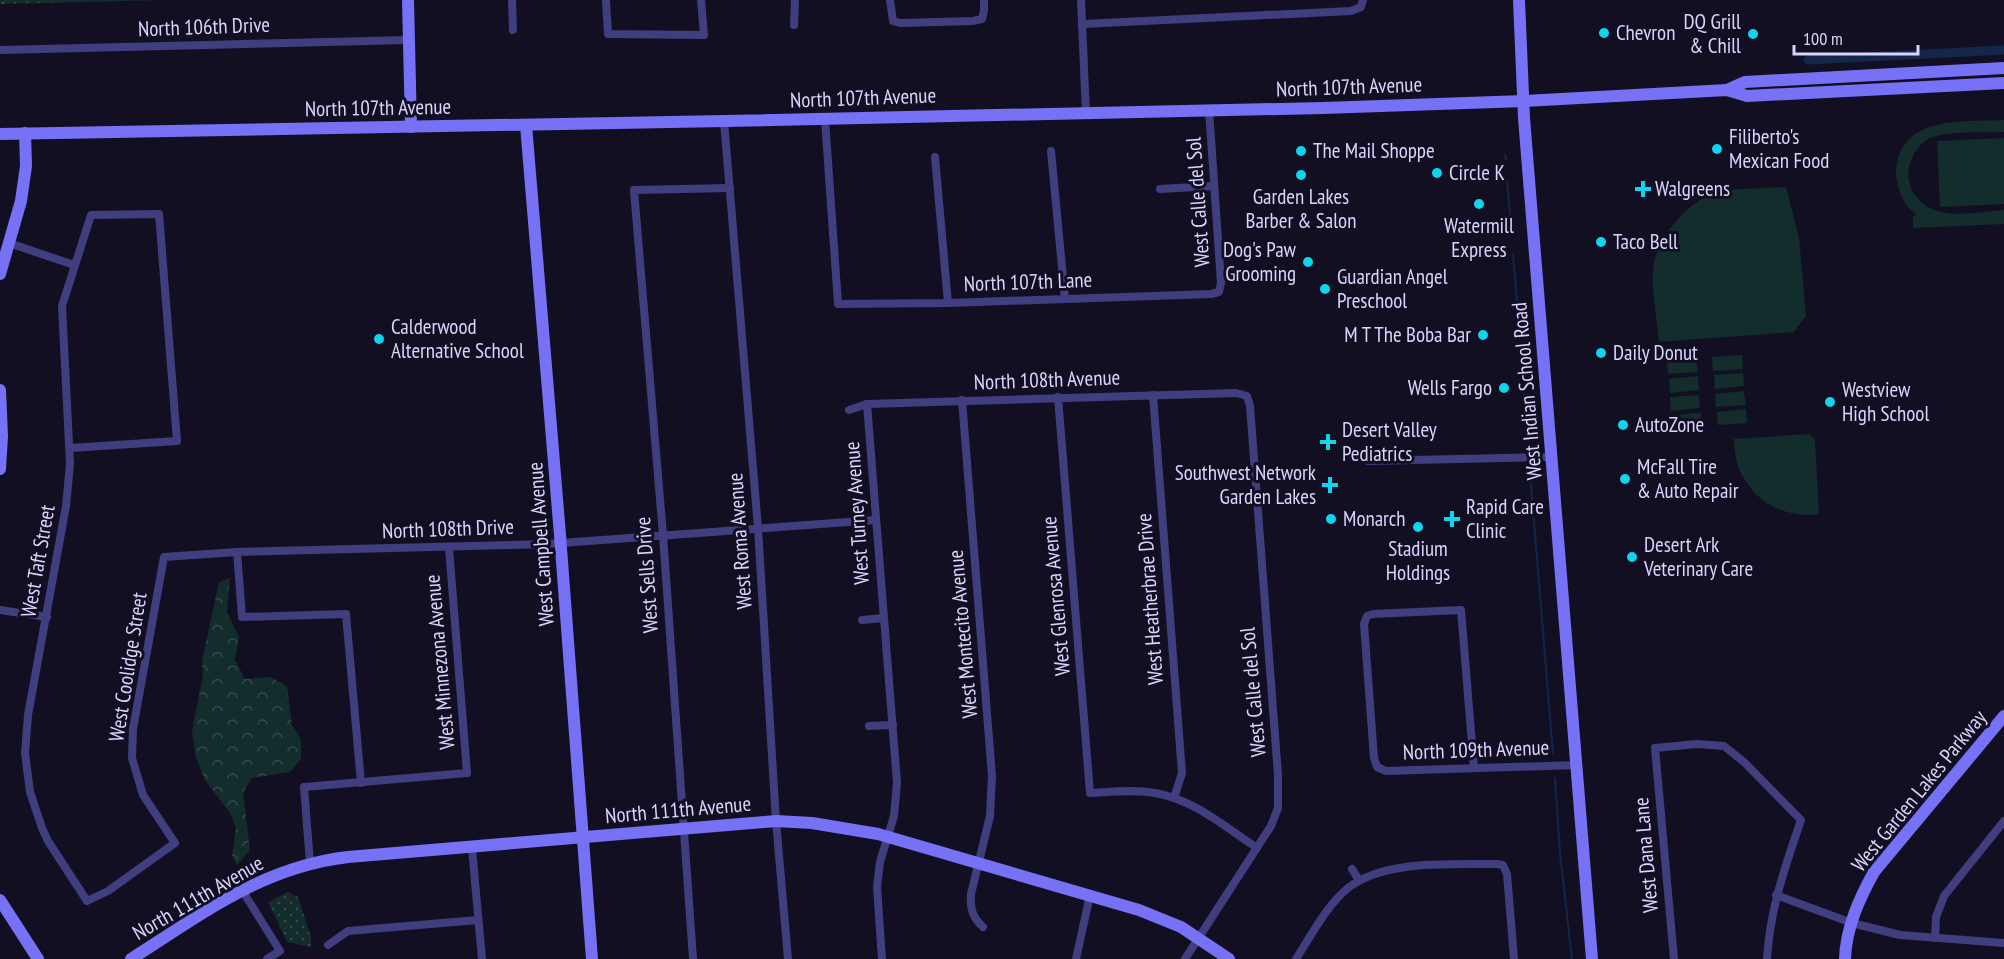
<svg xmlns="http://www.w3.org/2000/svg" width="2004" height="959" viewBox="0 0 2004 959" font-family="'PT Sans Narrow',sans-serif">
<style>
.grass{fill:url(#grass-dots)}
.forest{fill:url(#forest-crowns)}
.pitch{fill:#132c2c}
.lines{fill:none;stroke-linecap:round;stroke-linejoin:round}
.stream{stroke:#132749;stroke-width:2}
.canal{stroke:#132749;stroke-width:9}
.street{stroke:#413e7f;stroke-width:8}
.secondary{stroke:#7771f6;stroke-width:12}
.poi-dot{fill:#0fd4ed;stroke:#130f23;stroke-width:2}
.labels{text-anchor:middle;stroke-width:6;stroke-linejoin:round;paint-order:stroke}
.poi-label{font-size:21px;fill:#d9d4fc;stroke:#130f23;text-anchor:start}
.street-label{font-size:21px;fill:#d9d4fc;stroke:#130f23}
</style>
<defs>
<pattern id="grass-dots" width="8" height="8" patternUnits="userSpaceOnUse" patternTransform="scale(1.5)"><rect width="8" height="8" fill="#132c2c"/><path d="M2 2h.1M6 6h.1" fill="none" stroke="#354a4c" stroke-width="1.8" stroke-linecap="round"/></pattern>
<pattern id="forest-crowns" width="20" height="18" patternUnits="userSpaceOnUse" patternTransform="scale(1.5)"><rect width="20" height="18" fill="#132c2c"/><path d="M2 6a3 3 0 1 1 6 0M12 15a3 3 0 1 1 6 0" fill="none" stroke="#354a4c"/></pattern>
</defs>
<rect width="100%" height="100%" fill="#130f23"/>
<!-- grass -->
<g class="grass">
<path d="M 0,0 L 162,0 L 0,4 Z"/>
<path d="M 288,892 L 298,897 L 311,937 L 311,947 L 287,942 L 268,902 Z"/>
</g>
<!-- forest -->
<path class="forest" d="M 230,578 L 227,613 L 239,637 L 235,660 L 245,679 L 270,677 L 287,686 L 292,725 L 301,739 L 301,759 L 290,772 L 252,778 L 243,792 L 250,850 L 237,865 L 232,856 L 236,828 L 230,813 L 205,780 L 196,758 L 192,731 L 203,675 L 202,661 L 219,582 Z"/>
<!-- pitch -->
<g class="pitch">
<path d="M 2004,120 L 2004,132 C 1983,133 1949,130 1930,138 C 1919,143 1912,155 1909,167 C 1907,176 1909,185 1914,194 C 1933,223 1974,212 2004,210 L 2004,224 L 1913,228 L 1913,216 L 1917,215 C 1904,207 1897,189 1896,175 C 1896,115 1962,122 2004,120 Z"/>
<path d="M 2004,138 L 2004,204 L 1940,207 L 1937,141 Z"/>
<path d="M 1786,187 L 1799,238 L 1806,316 L 1794,332 L 1659,342 C 1657,320 1649,278 1655,259 C 1659,242 1670,228 1681,216 C 1692,204 1705,195 1721,192 C 1741,188 1764,188 1786,187 Z"/>
<path d="M 1742,355 L 1743,369 L 1713,371 L 1712,357 Z"/>
<path d="M 1696,358 L 1698,372 L 1668,374 L 1667,361 Z"/>
<path d="M 1743,373 L 1744,386 L 1715,389 L 1714,375 Z"/>
<path d="M 1698,376 L 1699,390 L 1670,393 L 1669,379 Z"/>
<path d="M 1744,391 L 1746,405 L 1716,407 L 1715,394 Z"/>
<path d="M 1699,395 L 1700,408 L 1671,411 L 1670,397 Z"/>
<path d="M 1746,409 L 1747,423 L 1718,425 L 1717,412 Z"/>
<path d="M 1701,413 L 1702,426 L 1672,429 L 1671,415 Z"/>
<path d="M 1810,434 L 1815,440 L 1819,514 C 1773,521 1733,486 1734,439 Z"/>
</g>
<g class="lines">
<!-- stream -->
<g class="stream">
<path d="M 1505,154 L 1506,160"/>
<path d="M 1507,180 L 1512,235"/>
<path d="M 1513,254 L 1520,338"/>
<path d="M 1521,355 L 1528,443"/>
<path d="M 1530,473 L 1553,754"/>
<path d="M 1555,778 L 1560,854 L 1572,959"/>
</g>
<!-- canal -->
<path class="canal" d="M 1808,60 L 2004,50"/>
<!-- street -->
<g class="street">
<path d="M 512,0 L 513,30"/>
<path d="M 606,0 L 608,34 L 704,35 L 701,0"/>
<path d="M 890,0 L 893,21 L 900,23 L 973,21 L 982,19 L 984,11 L 984,0"/>
<path d="M 1081,0 L 1086,113"/>
<path d="M 1082,24 L 1351,11 L 1361,7 L 1363,0"/>
<path d="M 794,25 L 795,0"/>
<path d="M 0,50 L 409,40"/>
<path d="M 825,119 L 838,304 L 948,303 L 1211,294 L 1219,292 L 1221,283 L 1209,110"/>
<path d="M 724,121 L 758,528 L 776,821 L 788,959"/>
<path d="M 1051,151 L 1065,299"/>
<path d="M 935,157 L 948,303"/>
<path d="M 1160,189 L 1214,186"/>
<path d="M 9,243 L 74,265"/>
<path d="M 1153,395 L 1182,773 L 1174,798"/>
<path d="M 1058,397 L 1090,793 C 1111,792 1134,789 1155,793 C 1193,799 1225,827 1257,848"/>
<path d="M 962,400 L 992,776 L 990,816 L 971,894 C 970,908 972,917 983,927"/>
<path d="M 867,404 L 897,782 L 894,816 L 880,862 L 877,887 L 882,959"/>
<path d="M 849,410 L 867,404 L 1236,393 L 1247,396 L 1250,406 L 1278,775 L 1278,808 L 1271,826 L 1185,959"/>
<path d="M 70,448 L 177,441 L 159,214 L 91,215 L 62,306 L 70,464 L 66,506 L 28,715 L 25,753 L 30,792 L 42,828 L 48,841 L 87,901 L 108,891 L 175,843 L 143,795 L 132,758 L 133,729 L 164,557 L 237,552 L 547,544 L 876,520"/>
<path d="M 1368,461 L 1552,457"/>
<path d="M 237,552 L 242,617 L 346,614 L 361,783"/>
<path d="M 0,610 L 47,617"/>
<path d="M 862,620 L 884,618"/>
<path d="M 869,726 L 893,725"/>
<path d="M 1474,768 L 1461,610 L 1373,614 L 1367,616 L 1364,624 L 1374,758 L 1377,767 L 1386,771 L 1577,765"/>
<path d="M 472,848 L 482,959"/>
<path d="M 310,863 L 304,787 L 467,773 L 449,548"/>
<path d="M 1352,869 L 1359,880"/>
<path d="M 242,890 L 280,951 L 267,959"/>
<path d="M 1776,895 L 1852,923 L 1900,935 L 2004,943"/>
<path d="M 1935,938 L 1936,917 L 1944,896 L 2004,821"/>
<path d="M 328,945 L 348,931 L 478,920"/>
<path d="M 693,959 L 663,535 L 634,190 L 730,188"/>
<path d="M 1076,959 L 1090,895"/>
<path d="M 1296,959 C 1311,936 1326,906 1348,888 C 1385,859 1451,865 1497,864 L 1503,865 L 1507,874 L 1514,959"/>
<path d="M 1674,959 L 1655,748 L 1697,744 L 1724,746 L 1744,762 L 1801,820 C 1785,867 1770,909 1767,959"/>
</g>
<!-- secondary -->
<g class="secondary">
<path d="M 408,0 L 411,127"/>
<path d="M 1519,0 L 1524,118 L 1592,959"/>
<path d="M 1727,90 L 1745,82 L 2004,68"/>
<path d="M 526,125 L 560,535 L 592,959"/>
<path d="M 0,134 L 724,121 L 1323,108 L 1524,101 L 1727,90 L 1747,96 L 2004,83"/>
<path d="M 0,274 L 21,201 L 26,166 L 25,133"/>
<path d="M 0,390 L 2,436 L 0,469"/>
<path d="M 0,900 L 38,959"/>
<path d="M 131,959 C 202,914 262,867 348,857 L 776,821 L 812,823 L 878,834 L 1139,910 L 1181,927 L 1229,959"/>
<path d="M 1845,959 C 1846,928 1859,899 1874,872 L 2004,716"/>
</g>
</g>
<!-- markers -->
<g class="poi-dot">
<circle cx="1604" cy="33" r="6"/>
<circle cx="1753" cy="34" r="6"/>
<circle cx="1717" cy="149" r="6"/>
<circle cx="1301" cy="151" r="6"/>
<circle cx="1437" cy="173" r="6"/>
<circle cx="1301" cy="175" r="6"/>
<path d="M1640 180h6v6h6v6h-6v6h-6v-6h-6v-6h6z"/>
<circle cx="1479" cy="204" r="6"/>
<circle cx="1601" cy="242" r="6"/>
<circle cx="1308" cy="262" r="6"/>
<circle cx="1325" cy="289" r="6"/>
<circle cx="1483" cy="335" r="6"/>
<circle cx="379" cy="339" r="6"/>
<circle cx="1601" cy="353" r="6"/>
<circle cx="1504" cy="388" r="6"/>
<circle cx="1830" cy="402" r="6"/>
<circle cx="1623" cy="425" r="6"/>
<path d="M1325 433h6v6h6v6h-6v6h-6v-6h-6v-6h6z"/>
<circle cx="1625" cy="479" r="6"/>
<path d="M1327 476h6v6h6v6h-6v6h-6v-6h-6v-6h6z"/>
<circle cx="1331" cy="519" r="6"/>
<path d="M1449 510h6v6h6v6h-6v6h-6v-6h-6v-6h6z"/>
<circle cx="1418" cy="527" r="6"/>
<circle cx="1632" cy="557" r="6"/>
</g>
<g class="labels">
<!-- poi labels -->
<g class="poi-label">
<text x="1741" y="29" text-anchor="end">DQ Grill<tspan x="1741" dy="24">&amp; Chill</tspan></text>
<text x="1616" y="40">Chevron</text>
<text x="1729" y="144">Filiberto's<tspan x="1729" dy="24">Mexican Food</tspan></text>
<text x="1313" y="158">The Mail Shoppe</text>
<text x="1449" y="180">Circle K</text>
<text x="1655" y="196">Walgreens</text>
<text x="1301" y="204" text-anchor="middle">Garden Lakes<tspan x="1301" dy="24">Barber &amp; Salon</tspan></text>
<text x="1479" y="233" text-anchor="middle">Watermill<tspan x="1479" dy="24">Express</tspan></text>
<text x="1613" y="249">Taco Bell</text>
<text x="1296" y="257" text-anchor="end">Dog's Paw<tspan x="1296" dy="24">Grooming</tspan></text>
<text x="1337" y="284">Guardian Angel<tspan x="1337" dy="24">Preschool</tspan></text>
<text x="391" y="334">Calderwood<tspan x="391" dy="24">Alternative School</tspan></text>
<text x="1471" y="342" text-anchor="end">M T The Boba Bar</text>
<text x="1613" y="360">Daily Donut</text>
<text x="1492" y="395" text-anchor="end">Wells Fargo</text>
<text x="1842" y="397">Westview<tspan x="1842" dy="24">High School</tspan></text>
<text x="1635" y="432">AutoZone</text>
<text x="1342" y="437">Desert Valley<tspan x="1342" dy="24">Pediatrics</tspan></text>
<text x="1637" y="474">McFall Tire<tspan x="1637" dy="24">&amp; Auto Repair</tspan></text>
<text x="1316" y="480" text-anchor="end">Southwest Network<tspan x="1316" dy="24">Garden Lakes</tspan></text>
<text x="1466" y="514">Rapid Care<tspan x="1466" dy="24">Clinic</tspan></text>
<text x="1343" y="526">Monarch</text>
<text x="1644" y="552">Desert Ark<tspan x="1644" dy="24">Veterinary Care</tspan></text>
<text x="1418" y="556" text-anchor="middle">Stadium<tspan x="1418" dy="24">Holdings</tspan></text>
</g>
<!-- street labels -->
<g class="street-label">
<text transform="translate(204 27) rotate(-2)" y="7">North 106th Drive</text>
<text transform="translate(1349 87) rotate(-2)" y="7">North 107th Avenue</text>
<text transform="translate(863 98) rotate(-2)" y="7">North 107th Avenue</text>
<text transform="translate(378 108) rotate(-1)" y="7">North 107th Avenue</text>
<text transform="translate(1198 202) rotate(-94)" y="7">West Calle del Sol</text>
<text transform="translate(1028 282) rotate(-2)" y="7">North 107th Lane</text>
<text transform="translate(1047 380) rotate(-2)" y="7">North 108th Avenue</text>
<text transform="translate(1527 391) rotate(-95)" y="7">West Indian School Road</text>
<text transform="translate(857 513) rotate(-94)" y="7">West Turney Avenue</text>
<text transform="translate(448 529) rotate(-2)" y="7">North 108th Drive</text>
<text transform="translate(740 541) rotate(-94)" y="7">West Roma Avenue</text>
<text transform="translate(541 544) rotate(-94)" y="7">West Campbell Avenue</text>
<text transform="translate(38 561) rotate(-80)" y="7">West Taft Street</text>
<text transform="translate(647 575) rotate(-94)" y="7">West Sells Drive</text>
<text transform="translate(1056 596) rotate(-95)" y="7">West Glenrosa Avenue</text>
<text transform="translate(1150 599) rotate(-94)" y="7">West Heatherbrae Drive</text>
<text transform="translate(963 634) rotate(-95)" y="7">West Montecito Avenue</text>
<text transform="translate(440 662) rotate(-95)" y="7">West Minnezona Avenue</text>
<text transform="translate(128 667) rotate(-81)" y="7">West Coolidge Street</text>
<text transform="translate(1253 692) rotate(-95)" y="7">West Calle del Sol</text>
<text transform="translate(1476 750) rotate(-2)" y="7">North 109th Avenue</text>
<text transform="translate(1919 791) rotate(-51)" y="7">West Garden Lakes Parkway</text>
<text transform="translate(678 810) rotate(-5)" y="7">North 111th Avenue</text>
<text transform="translate(1646 855) rotate(-95)" y="7">West Dana Lane</text>
<text transform="translate(198 898) rotate(-30)" y="7">North 111th Avenue</text>
</g>
</g>
<!-- scale -->
<path d="M1794 45v9h124v-9" fill="none" stroke="#d9d4fc" stroke-width="3"/>
<text x="1803" y="45" font-size="18" fill="#d9d4fc" stroke="#130f23" stroke-width="4.5" paint-order="stroke">100 m</text>
</svg>
